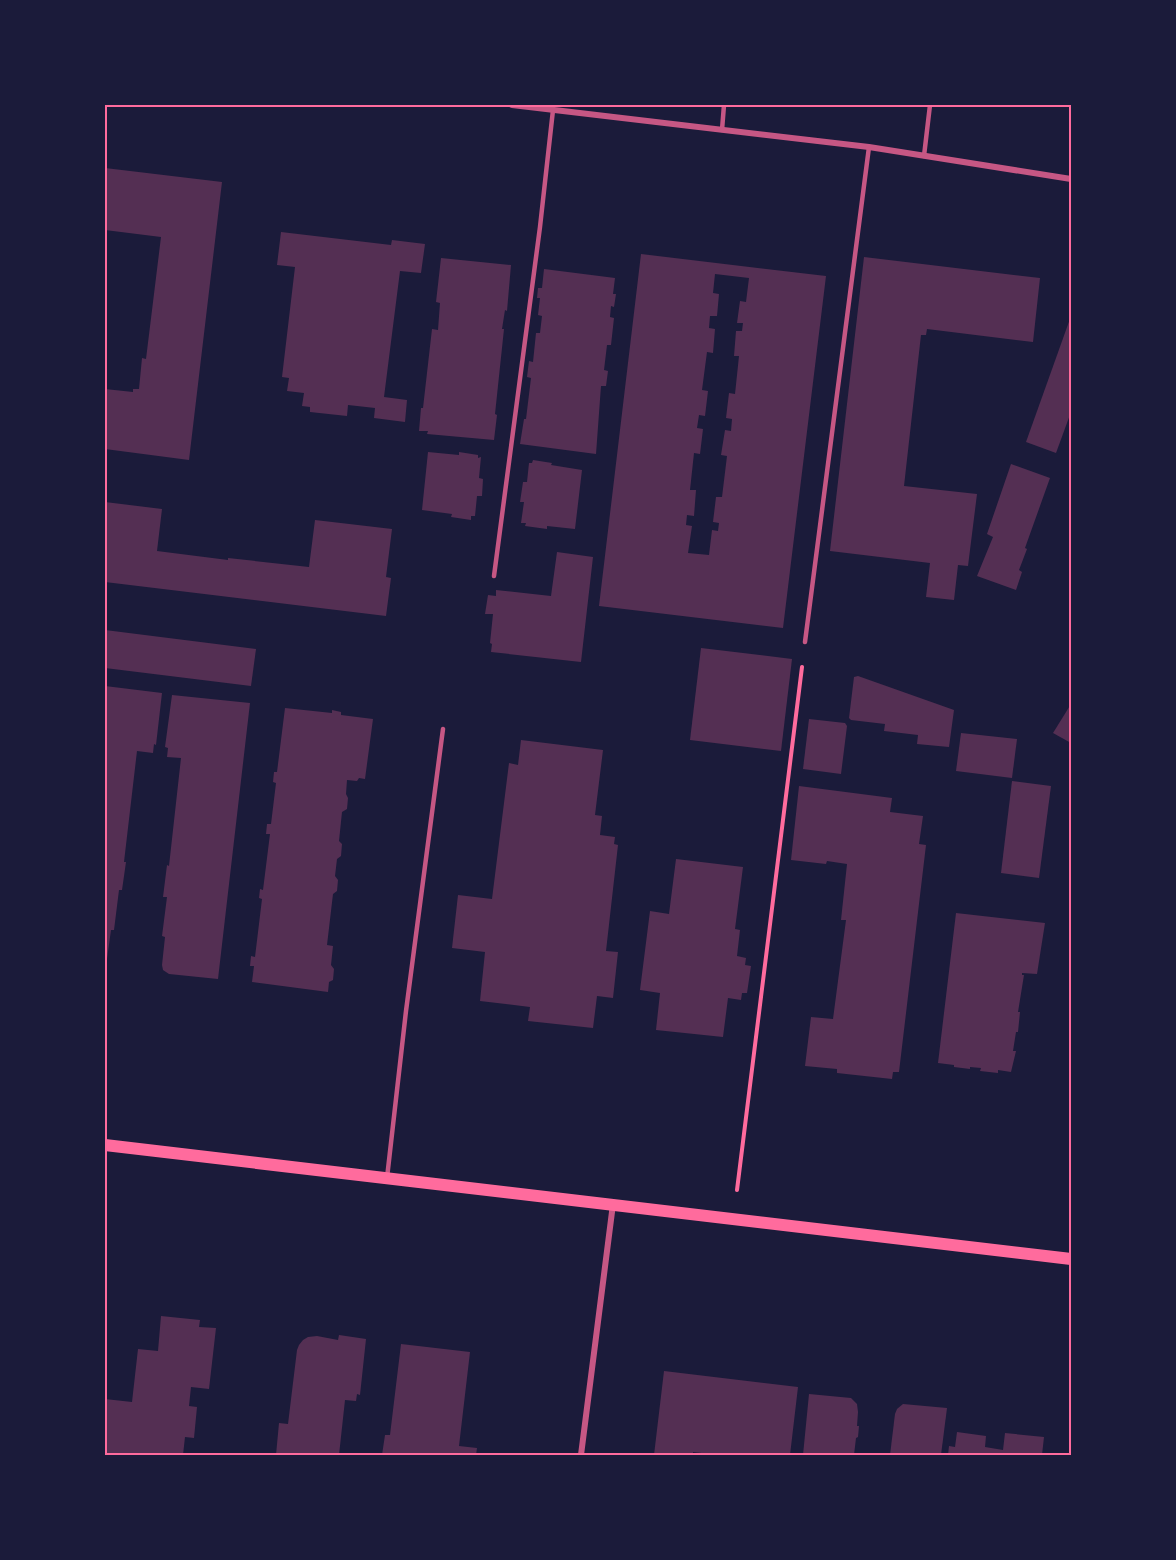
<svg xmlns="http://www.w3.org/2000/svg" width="1176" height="1560" viewBox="0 0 1176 1560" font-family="'Titillium Web',sans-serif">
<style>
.building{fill:#542f53;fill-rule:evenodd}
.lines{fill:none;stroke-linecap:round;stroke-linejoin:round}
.path{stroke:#ff6b9d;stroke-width:4}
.service{stroke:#c65784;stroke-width:4.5}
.minor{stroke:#c65784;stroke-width:6}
.secondary{stroke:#ff6b9d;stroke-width:12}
.neatline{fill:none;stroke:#ff6b9d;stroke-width:2}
</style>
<rect width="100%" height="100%" fill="#1b1b3a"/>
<!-- building -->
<g class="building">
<path d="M 105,168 L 222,182 L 189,460 L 105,449 L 105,389 L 133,392 L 133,389 L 139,389 L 142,358 L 146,359 L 161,237 L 105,230 Z"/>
<path d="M 281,232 L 391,245 L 392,240 L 425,244 L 421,273 L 400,271 L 384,397 L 407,400 L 405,422 L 374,418 L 375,408 L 348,405 L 347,416 L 310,412 L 310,407 L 302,406 L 304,393 L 287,391 L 289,378 L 282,377 L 295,267 L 277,265 Z"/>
<path d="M 641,254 L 826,276 L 783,628 L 599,606 ZM 715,274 L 749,278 L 746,302 L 740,301 L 737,323 L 743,323 L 742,331 L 736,331 L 734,356 L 739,356 L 735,394 L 729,393 L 726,418 L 732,419 L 731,431 L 725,430 L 721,455 L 727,456 L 722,497 L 716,497 L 713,522 L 719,523 L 718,531 L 712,530 L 709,555 L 688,553 L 692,526 L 686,525 L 687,515 L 694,516 L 696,490 L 690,490 L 694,453 L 700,454 L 703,429 L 697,428 L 699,415 L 705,416 L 708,391 L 702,390 L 707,352 L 713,353 L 715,329 L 709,328 L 710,316 L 717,316 L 719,294 L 713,293 Z"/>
<path d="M 864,257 L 1040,278 L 1033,342 L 927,329 L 926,335 L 921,335 L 904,486 L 977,494 L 968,566 L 958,565 L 954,600 L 926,597 L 930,563 L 830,551 Z"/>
<path d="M 441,258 L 511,265 L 507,311 L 505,310 L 502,329 L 504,329 L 495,414 L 497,415 L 494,440 L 427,434 L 428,431 L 419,431 L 421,408 L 423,408 L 432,329 L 438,330 L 440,303 L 436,302 Z"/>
<path d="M 544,269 L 615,278 L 613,294 L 616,294 L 614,307 L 611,306 L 610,317 L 614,318 L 611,345 L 607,345 L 604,370 L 608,371 L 606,386 L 601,386 L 596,454 L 520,444 L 524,419 L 526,419 L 531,378 L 527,377 L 529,361 L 533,362 L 536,333 L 540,333 L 542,316 L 538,315 L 540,298 L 537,298 L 538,288 L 542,288 Z"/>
<path d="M 1071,316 L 1071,412 L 1056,453 L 1026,442 Z"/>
<path d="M 428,452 L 459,455 L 459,452 L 478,455 L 478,458 L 481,457 L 479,478 L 483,479 L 482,496 L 477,496 L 475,516 L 471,516 L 471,520 L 451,517 L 452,514 L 422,510 Z"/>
<path d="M 533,460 L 552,463 L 551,465 L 582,470 L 575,529 L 547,526 L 547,529 L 525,526 L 526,523 L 521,523 L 524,502 L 520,502 L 523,482 L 527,482 L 529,463 L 532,463 Z"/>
<path d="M 1011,464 L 1050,478 L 1025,548 L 1027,549 L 1019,570 L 1022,572 L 1016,590 L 977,576 L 993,537 L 987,534 Z"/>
<path d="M 105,502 L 162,509 L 157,551 L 228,560 L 228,558 L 309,567 L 315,520 L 392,529 L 386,577 L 391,578 L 386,616 L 105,582 Z"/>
<path d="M 557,552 L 593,557 L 581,662 L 491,652 L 492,644 L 490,643 L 493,614 L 485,614 L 488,595 L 496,596 L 496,590 L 551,596 Z"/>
<path d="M 105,630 L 256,649 L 251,686 L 105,668 Z"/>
<path d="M 701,648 L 792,659 L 781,751 L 690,740 Z"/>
<path d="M 858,676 L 954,710 L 949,747 L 917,744 L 918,735 L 884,731 L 885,724 L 851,720 L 849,718 L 854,677 Z"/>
<path d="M 105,686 L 162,693 L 156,745 L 154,744 L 153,753 L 137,751 L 124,862 L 126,862 L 122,890 L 119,890 L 114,930 L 111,930 L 107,959 L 105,962 Z"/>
<path d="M 172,695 L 250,703 L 218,979 L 169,974 L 163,970 L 162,965 L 165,937 L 162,936 L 167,897 L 163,897 L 167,865 L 169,866 L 181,758 L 167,757 L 168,748 L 165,747 Z"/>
<path d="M 1071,704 L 1071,743 L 1053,733 Z"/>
<path d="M 285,708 L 332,713 L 332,710 L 341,712 L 341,715 L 373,719 L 365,779 L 359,778 L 357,781 L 347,780 L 346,794 L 348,798 L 347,809 L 342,812 L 339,841 L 342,844 L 341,856 L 337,859 L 335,876 L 338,880 L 337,891 L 333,894 L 327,945 L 333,946 L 331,965 L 334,969 L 333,980 L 329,982 L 328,992 L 252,982 L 254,966 L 250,966 L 251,956 L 255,957 L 262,899 L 259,898 L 260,889 L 263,890 L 270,834 L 266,834 L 267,824 L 271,824 L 276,783 L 273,782 L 274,772 L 277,772 Z"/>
<path d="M 809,719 L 845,723 L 847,726 L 841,774 L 803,769 Z"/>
<path d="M 961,733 L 1017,739 L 1012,778 L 956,771 Z"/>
<path d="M 521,740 L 603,750 L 595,815 L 602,816 L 600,835 L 615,837 L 614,844 L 618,845 L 606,951 L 618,952 L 613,998 L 597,996 L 593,1028 L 528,1021 L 530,1007 L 480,1001 L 485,952 L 452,948 L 458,895 L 492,899 L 509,763 L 518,765 Z"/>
<path d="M 1012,781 L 1051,786 L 1039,878 L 1001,873 Z"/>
<path d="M 799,786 L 892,798 L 890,812 L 923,816 L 919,844 L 926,845 L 899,1072 L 893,1072 L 892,1079 L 837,1073 L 837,1069 L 805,1066 L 811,1017 L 833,1019 L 846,920 L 841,920 L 847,864 L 827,861 L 826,864 L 791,860 Z"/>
<path d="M 676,859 L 743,867 L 735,929 L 740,930 L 737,956 L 746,958 L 745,965 L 751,966 L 747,993 L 742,993 L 741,1000 L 728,998 L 723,1037 L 656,1030 L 660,993 L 640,990 L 650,911 L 669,914 Z"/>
<path d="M 956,913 L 1045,923 L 1037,974 L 1022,973 L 1022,975 L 1024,975 L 1018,1012 L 1020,1012 L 1018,1032 L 1016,1032 L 1013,1051 L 1016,1051 L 1011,1072 L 998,1070 L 998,1073 L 980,1071 L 981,1068 L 970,1067 L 970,1069 L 954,1067 L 954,1065 L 938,1063 Z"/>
<path d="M 161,1316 L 200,1320 L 199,1327 L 216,1328 L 209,1389 L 191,1387 L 189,1406 L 197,1407 L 194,1438 L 185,1437 L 183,1455 L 105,1455 L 105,1399 L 132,1402 L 138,1349 L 158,1351 Z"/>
<path d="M 339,1335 L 366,1339 L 360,1395 L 357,1394 L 356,1401 L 345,1400 L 339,1455 L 276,1455 L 279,1423 L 288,1424 L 297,1350 L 299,1345 L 303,1340 L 308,1337 L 317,1336 L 338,1340 Z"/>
<path d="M 401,1344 L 470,1352 L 459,1446 L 477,1448 L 476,1455 L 382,1455 L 385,1435 L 390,1435 Z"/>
<path d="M 664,1371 L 798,1387 L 790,1455 L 719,1455 L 693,1452 L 693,1455 L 654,1455 Z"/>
<path d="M 809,1394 L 851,1398 L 857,1404 L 858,1412 L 857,1426 L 859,1426 L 858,1437 L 856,1438 L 854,1455 L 803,1455 Z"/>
<path d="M 903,1404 L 947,1408 L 941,1455 L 890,1455 L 895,1414 L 897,1409 Z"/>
<path d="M 957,1432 L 986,1436 L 985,1447 L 1003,1450 L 1005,1433 L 1044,1437 L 1042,1455 L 948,1455 L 949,1446 L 955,1447 Z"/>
</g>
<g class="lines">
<!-- path -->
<path class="path" d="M 737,1190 L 802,667"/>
<!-- service -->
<g class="service">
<path d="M 722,130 L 724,105"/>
<path d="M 924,156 L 930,105"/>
<path d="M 494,576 L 540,227 L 553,110"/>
<path d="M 805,642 L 869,147"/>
<path d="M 387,1178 L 406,1011 L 443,729"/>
</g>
<!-- minor -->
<g class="minor">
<path d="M 512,105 L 869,147 L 1071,179"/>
<path d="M 581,1455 L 613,1204"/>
</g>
<!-- secondary -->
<path class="secondary" d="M 105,1145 L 1071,1259"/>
</g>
<!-- border -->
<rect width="1176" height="1560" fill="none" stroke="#1b1b3a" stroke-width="213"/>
<rect x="106" y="106" width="964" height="1348" class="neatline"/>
</svg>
